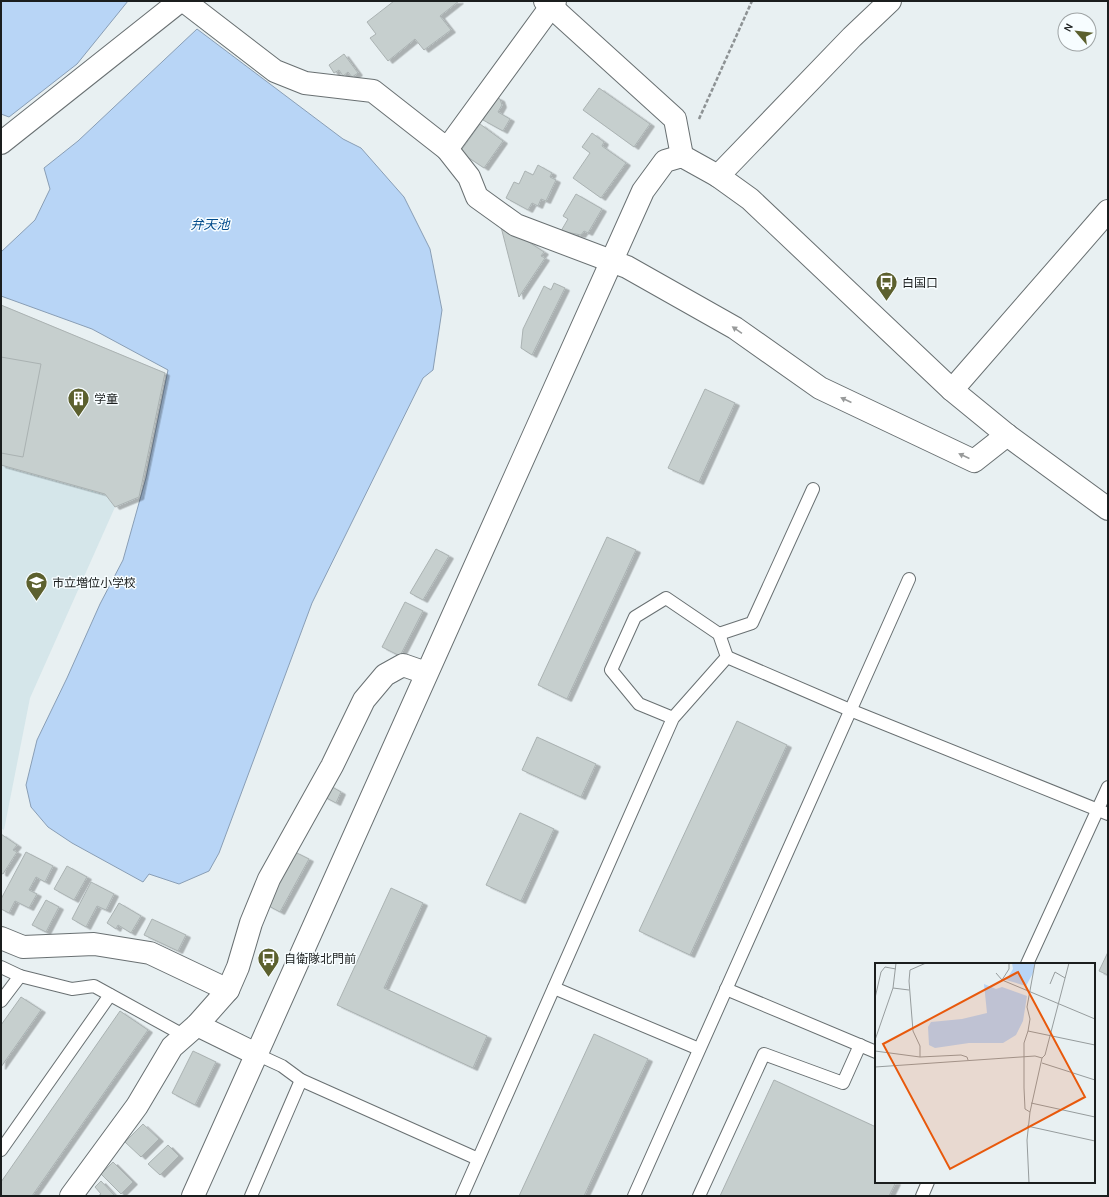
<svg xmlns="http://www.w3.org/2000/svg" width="1109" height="1197" viewBox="0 0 1109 1197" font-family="Karla,'Noto Sans JP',sans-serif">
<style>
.built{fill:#d5e6ea}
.water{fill:#b8d5f6;stroke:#899eb5}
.building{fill:#c6cfce;stroke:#aab2b2;filter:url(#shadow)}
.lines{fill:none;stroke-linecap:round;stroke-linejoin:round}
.service-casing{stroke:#697072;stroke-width:14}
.minor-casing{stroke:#697072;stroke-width:24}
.tertiary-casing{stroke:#697072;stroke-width:24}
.path{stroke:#8d9294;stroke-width:2.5;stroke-dasharray:4 2;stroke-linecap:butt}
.service{stroke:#fff;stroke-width:12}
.minor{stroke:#fff;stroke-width:22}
.tertiary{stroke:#fff;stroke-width:22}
.oneway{fill:#989a9a}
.labels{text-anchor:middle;stroke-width:3;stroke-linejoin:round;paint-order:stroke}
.poi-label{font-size:12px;fill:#1b1e1e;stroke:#f7fdff;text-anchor:start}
.water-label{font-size:13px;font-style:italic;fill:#004b8b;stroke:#f7fdff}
.inset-road{fill:none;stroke:#969c9d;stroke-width:1}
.view{fill:#e8590c;fill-opacity:0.15;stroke:#e8590c;stroke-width:2}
.inset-edge{fill:none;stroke:#1b1e1e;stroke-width:2}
</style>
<defs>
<filter id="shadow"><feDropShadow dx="4.5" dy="2.5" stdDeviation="0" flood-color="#0004"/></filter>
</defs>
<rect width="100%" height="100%" fill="#e8f0f2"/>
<!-- built -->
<path class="built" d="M 1,465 L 105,494 L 115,507 L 30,698 L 4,830 L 1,828 Z"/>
<!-- water -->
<g class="water">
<path d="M 1,1 L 128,1 L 77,64 L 9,117 L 1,114 Z"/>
<path d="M 197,29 L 343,139 L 361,148 L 404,197 L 430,249 L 442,310 L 433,370 L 423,378 L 312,603 L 219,853 L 209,871 L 179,884 L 149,874 L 143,882 L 72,843 L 48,827 L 31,807 L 26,785 L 37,740 L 67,678 L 100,604 L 123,560 L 146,478 L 168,370 L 92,329 L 1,296 L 1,252 L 35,220 L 50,189 L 44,168 L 78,141 Z"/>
</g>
<!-- building -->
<g class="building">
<path d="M 394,1 L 459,1 L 440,16 L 451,30 L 424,50 L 415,39 L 388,61 L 370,38 L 376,34 L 367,22 Z"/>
<path d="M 344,54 L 358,73 L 352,77 L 348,72 L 343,76 L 339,70 L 334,73 L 329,65 Z"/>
<path d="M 599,88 L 650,124 L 634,147 L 583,110 Z"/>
<path d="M 496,97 L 500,99 L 502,105 L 498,112 L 510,119 L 503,131 L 483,120 Z"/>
<path d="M 480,124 L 503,141 L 484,168 L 460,152 Z"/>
<path d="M 592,133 L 604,142 L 602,146 L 626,163 L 601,198 L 573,178 L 590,153 L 582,147 Z"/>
<path d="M 538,165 L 552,173 L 550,177 L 556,180 L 546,201 L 541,199 L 538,206 L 532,203 L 528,210 L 506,198 L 514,182 L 519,184 L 525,171 L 533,175 Z"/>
<path d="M 576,194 L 602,209 L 588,233 L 584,231 L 581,235 L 561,231 L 568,219 L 563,216 Z"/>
<path d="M 500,223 L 544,252 L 541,256 L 545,258 L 519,297 Z"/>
<path d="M 554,283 L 565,288 L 532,355 L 521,348 L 523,329 L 544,286 L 551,290 Z"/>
<path d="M 1,305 L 165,373 L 139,497 L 115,507 L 105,494 L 1,465 Z"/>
<path d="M 1,357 L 41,364 L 23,457 L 1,453 Z"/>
<path d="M 705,389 L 735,403 L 699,482 L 668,468 Z"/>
<path d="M 607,537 L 636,550 L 567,699 L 538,685 Z"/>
<path d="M 436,549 L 449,556 L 423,600 L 410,593 Z"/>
<path d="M 405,602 L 423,611 L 400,656 L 382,647 Z"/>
<path d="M 737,721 L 787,745 L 690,955 L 639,931 Z"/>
<path d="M 537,737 L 596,764 L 581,797 L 522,770 Z"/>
<path d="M 327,784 L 341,792 L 336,803 L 321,795 Z"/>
<path d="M 520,813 L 554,829 L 521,901 L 486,885 Z"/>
<path d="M 1,834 L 17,845 L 13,850 L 17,852 L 3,874 L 1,873 Z"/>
<path d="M 26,852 L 53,866 L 45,882 L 36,877 L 29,890 L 37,894 L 29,908 L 15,901 L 9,913 L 1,909 L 1,899 Z"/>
<path d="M 295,852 L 309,859 L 280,912 L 267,905 Z"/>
<path d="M 67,866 L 87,877 L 74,900 L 54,889 Z"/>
<path d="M 91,882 L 114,894 L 106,910 L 97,906 L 86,927 L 72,919 Z"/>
<path d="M 391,888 L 423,903 L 384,988 L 487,1036 L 473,1068 L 337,1005 Z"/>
<path d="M 46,900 L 59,907 L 46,932 L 32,925 Z"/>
<path d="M 119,903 L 141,916 L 131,933 L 118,925 L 116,929 L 107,923 Z"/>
<path d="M 152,919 L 186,935 L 178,951 L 144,935 Z"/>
<path d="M 1108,952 L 1108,975 L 1099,971 Z"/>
<path d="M 21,997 L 41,1010 L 1,1067 L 1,1025 Z"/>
<path d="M 120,1011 L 148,1030 L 32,1196 L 1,1196 L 1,1182 Z"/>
<path d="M 594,1034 L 648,1059 L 584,1196 L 519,1196 Z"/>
<path d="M 193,1051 L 216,1062 L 195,1105 L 172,1093 Z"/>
<path d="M 774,1080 L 876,1127 L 876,1182 L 896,1182 L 889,1196 L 720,1196 Z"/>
<path d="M 143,1124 L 159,1139 L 141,1157 L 125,1142 Z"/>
<path d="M 168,1145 L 179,1156 L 160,1175 L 148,1164 Z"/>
<path d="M 113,1162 L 133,1182 L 121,1194 L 101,1174 Z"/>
<path d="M 101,1181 L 115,1196 L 98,1196 L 101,1194 L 95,1187 Z"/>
</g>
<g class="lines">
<defs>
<g id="service">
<path d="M 719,634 L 752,623 L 813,489"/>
<path d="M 727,657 L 850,710 L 1108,814"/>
<path d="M 1027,964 L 1108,787"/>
<path d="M 1,967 L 20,976 L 72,989 L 94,986 L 185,1036"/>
<path d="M 554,988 L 699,1049"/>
<path d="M 726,989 L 876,1052"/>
<path d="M 1,1001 L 20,976"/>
<path d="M 256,1054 L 282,1066 L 301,1080 L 478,1159"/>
<path d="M 1,1150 L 110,995"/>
<path d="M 251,1196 L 301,1080"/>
<path d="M 462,1196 L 673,718 L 727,657 L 719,634 L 666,598 L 635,617 L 611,670 L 639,704 L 673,718"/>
<path d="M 634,1196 L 909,579"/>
<path d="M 699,1196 L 764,1054 L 843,1083 L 860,1045"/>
<path d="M 922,1196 L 928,1182"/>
</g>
<g id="minor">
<path d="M 184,1 L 275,71 L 305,83 L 373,91 L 447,149 L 555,1"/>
<path d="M 1,143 L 180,1"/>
<path d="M 447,149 L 469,177 L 477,197 L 516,225 L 627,267 L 735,328 L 820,388 L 974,461 L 1007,435"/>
<path d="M 718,176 L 852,37 L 890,1"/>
<path d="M 952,390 L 1108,211"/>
<path d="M 1,938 L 23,947 L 94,944 L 150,953 L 228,990"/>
<path d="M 197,1025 L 256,1054"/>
<path d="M 71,1196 L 137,1106 L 172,1047 L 197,1025 L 228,990 L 238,967 L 251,923 L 269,879 L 332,766 L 364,700 L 385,675 L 403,665 L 426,673"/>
</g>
<g id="tertiary">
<path d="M 545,1 L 675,119 L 682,156"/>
<path d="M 193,1196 L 643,191 L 665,161 L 682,156 L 718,176 L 750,199 L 952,390 L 1007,435 L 1108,509"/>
</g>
</defs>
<!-- service casing -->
<use href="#service" class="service-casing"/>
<!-- minor casing -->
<use href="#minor" class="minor-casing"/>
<!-- tertiary casing -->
<use href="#tertiary" class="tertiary-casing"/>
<!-- path -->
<path class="path" d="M 699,119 L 752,1"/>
<!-- service -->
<use href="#service" class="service"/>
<!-- minor -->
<use href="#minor" class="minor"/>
<!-- tertiary -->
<use href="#tertiary" class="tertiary"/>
</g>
<!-- one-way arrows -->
<defs><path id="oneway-solid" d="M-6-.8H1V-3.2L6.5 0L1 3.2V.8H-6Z"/></defs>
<g class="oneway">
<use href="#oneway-solid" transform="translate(737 330) rotate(-146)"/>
<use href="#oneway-solid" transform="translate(846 400) rotate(-155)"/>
<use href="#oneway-solid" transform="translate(964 456) rotate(-155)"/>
</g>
<!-- icons -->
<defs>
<symbol id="bus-pin" viewBox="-11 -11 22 30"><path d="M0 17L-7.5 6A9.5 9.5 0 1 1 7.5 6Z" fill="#5c602e" stroke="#f7fdff"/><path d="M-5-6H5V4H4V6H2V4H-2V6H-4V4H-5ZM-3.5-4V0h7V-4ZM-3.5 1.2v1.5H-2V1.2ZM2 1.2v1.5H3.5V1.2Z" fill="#fff"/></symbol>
<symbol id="building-pin" viewBox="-11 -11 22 30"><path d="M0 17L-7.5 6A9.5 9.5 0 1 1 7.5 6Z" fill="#5c602e" stroke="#f7fdff"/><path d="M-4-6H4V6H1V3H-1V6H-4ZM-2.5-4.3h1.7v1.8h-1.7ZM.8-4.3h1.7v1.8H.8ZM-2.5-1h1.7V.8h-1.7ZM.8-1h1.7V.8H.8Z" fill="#fff"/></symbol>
<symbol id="school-pin" viewBox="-11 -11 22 30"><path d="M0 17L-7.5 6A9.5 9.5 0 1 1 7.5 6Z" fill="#5c602e" stroke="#f7fdff"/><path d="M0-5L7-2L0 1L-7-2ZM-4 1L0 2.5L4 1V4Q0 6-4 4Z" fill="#fff"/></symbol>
</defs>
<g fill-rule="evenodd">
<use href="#bus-pin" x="874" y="270" width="25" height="34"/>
<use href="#building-pin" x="66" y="386" width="25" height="34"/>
<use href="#school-pin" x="24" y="570" width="25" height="34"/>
<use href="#bus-pin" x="256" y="946" width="25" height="34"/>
</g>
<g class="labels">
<!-- poi labels -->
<g class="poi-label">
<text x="902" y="287">白国口</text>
<text x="94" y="403">学童</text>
<text x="52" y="587">市立増位小学校</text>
<text x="284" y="963">自衛隊北門前</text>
</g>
<!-- water labels -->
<g class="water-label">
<text x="210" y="229">弁天池</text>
</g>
</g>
<!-- overview -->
<g transform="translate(875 963)">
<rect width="220" height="220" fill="#e8f0f2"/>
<path d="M 137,0 L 160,0 L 158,10 L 151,23 L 131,17 L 138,6 ZM 109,21 L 121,26 L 127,24 L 152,33 L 148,58 L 141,72 L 128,80 L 94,80 L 60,85 L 54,82 L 53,64 L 56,59 L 87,56 L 112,50 Z" fill="#b8d5f6"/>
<path class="inset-road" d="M 160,0 L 152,44 L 155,56 L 153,68 L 220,82M 121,10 L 127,17 L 220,56M 127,17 L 134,6 L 134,0M 175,21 L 180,9 L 190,15M 18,25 L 34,27M 0,35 L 6,9 L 10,4 L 21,6M 153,68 L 149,80 L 149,125 L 150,146 L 155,149M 0,77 L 18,25 L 21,0M 0,88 L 45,94 L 86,92 L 92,94 L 93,97M 45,94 L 45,83 L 38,68 L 34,18 L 35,7 L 51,0M 167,100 L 220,117M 0,104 L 160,93 L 167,95M 156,140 L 220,154M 152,163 L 220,178M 154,220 L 152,177 L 155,149 L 167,95 L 170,92 L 194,0"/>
<path class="view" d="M 143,9 L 210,134 L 75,206 L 8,81 Z"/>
<rect width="220" height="220" class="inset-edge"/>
</g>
<!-- border -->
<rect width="1109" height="1197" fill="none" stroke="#1b1e1e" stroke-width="4"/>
<!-- north arrow -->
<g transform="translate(1077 32) rotate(298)"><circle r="19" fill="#f7fdff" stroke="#9fa4a5"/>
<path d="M0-3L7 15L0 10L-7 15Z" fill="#5c602e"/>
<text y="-6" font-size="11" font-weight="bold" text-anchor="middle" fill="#1b1e1e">N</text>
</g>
</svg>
